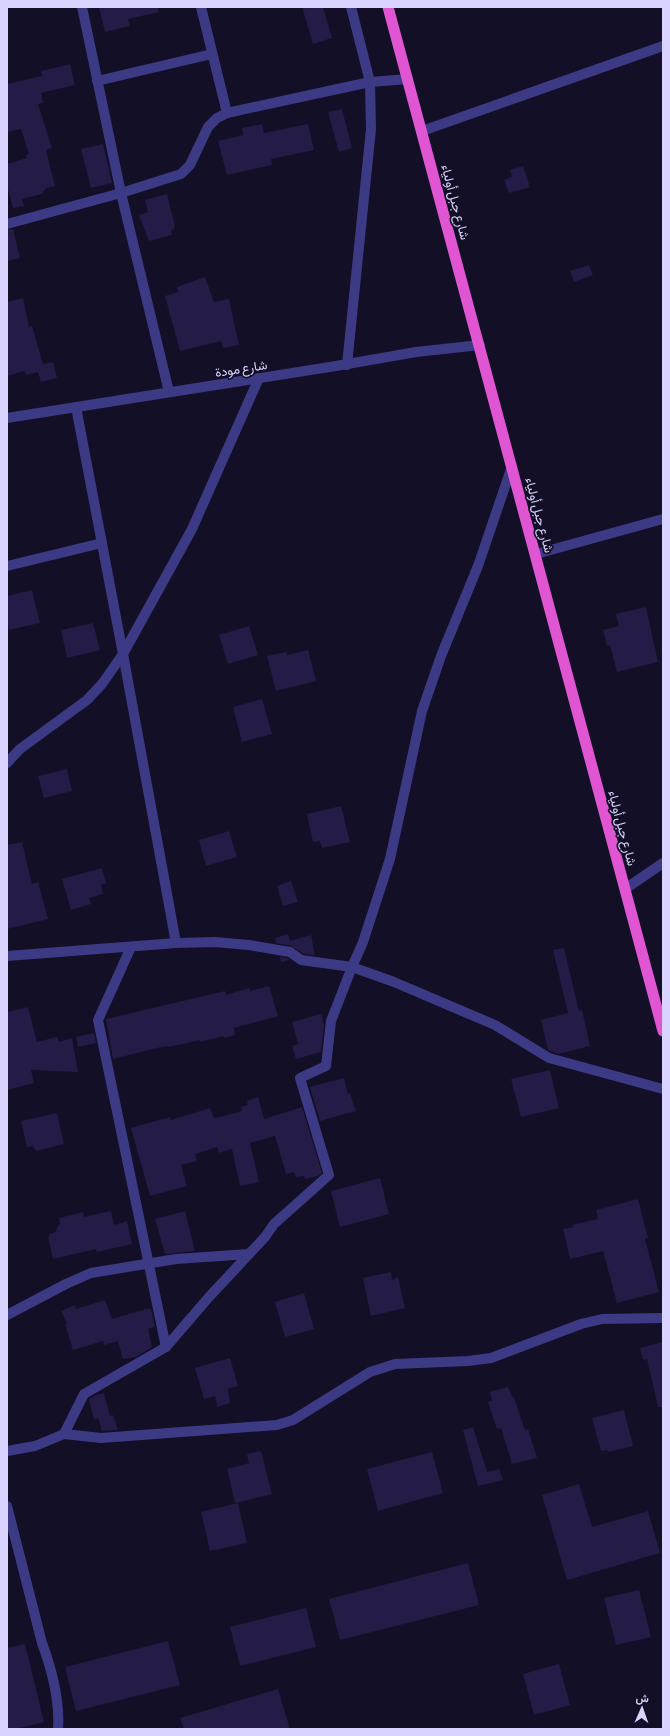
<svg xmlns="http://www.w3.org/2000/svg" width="670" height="1736" viewBox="0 0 670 1736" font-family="'Asap Condensed',Vazirmatn,sans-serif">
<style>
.building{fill:#241b47}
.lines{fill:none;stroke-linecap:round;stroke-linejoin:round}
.minor{stroke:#3d3a85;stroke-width:10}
.tertiary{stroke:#3d3a85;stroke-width:10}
.trunk{stroke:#e055d1;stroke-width:11}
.labels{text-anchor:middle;stroke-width:3.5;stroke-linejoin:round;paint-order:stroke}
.street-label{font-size:13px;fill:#d9d4ff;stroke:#130f26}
</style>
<rect width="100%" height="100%" fill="#130f26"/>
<!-- building -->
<g class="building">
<path d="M 99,7 L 158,7 L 159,12 L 128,19 L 130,26 L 105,32 Z"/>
<path d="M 302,7 L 323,7 L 332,38 L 313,44 Z"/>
<path d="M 70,64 L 75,85 L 41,93 L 43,103 L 38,104 L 52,148 L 46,150 L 55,186 L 46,188 L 42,194 L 22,199 L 24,206 L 13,208 L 7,186 L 7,164 L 27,158 L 26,155 L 29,154 L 21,129 L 7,132 L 7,84 L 42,76 L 41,71 Z"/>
<path d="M 342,109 L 352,148 L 339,152 L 328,112 Z"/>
<path d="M 262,124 L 264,133 L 308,124 L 314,150 L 271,159 L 272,165 L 227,175 L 218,141 L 243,135 L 242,128 Z"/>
<path d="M 103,144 L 112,183 L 91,188 L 81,149 Z"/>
<path d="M 523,166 L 530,187 L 509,193 L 504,180 L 512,177 L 510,170 Z"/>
<path d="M 167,194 L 175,226 L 174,226 L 174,229 L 171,230 L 172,235 L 149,241 L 139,215 L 148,212 L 145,200 Z"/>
<path d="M 13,229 L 20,258 L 7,261 L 7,230 Z"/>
<path d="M 589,265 L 593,275 L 574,282 L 570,271 Z"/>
<path d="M 205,277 L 214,302 L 229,299 L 239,345 L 223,348 L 221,341 L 180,351 L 165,296 L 178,292 L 177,287 Z"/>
<path d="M 23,298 L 29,327 L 32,326 L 43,364 L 53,362 L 57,378 L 41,382 L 38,372 L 26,375 L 24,371 L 7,376 L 7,302 Z"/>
<path d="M 32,590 L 40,623 L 9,630 L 7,621 L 7,596 Z"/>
<path d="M 646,607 L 658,662 L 617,672 L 610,645 L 607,646 L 603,630 L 619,626 L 616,614 Z"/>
<path d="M 93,623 L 100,650 L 67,658 L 61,630 Z"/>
<path d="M 249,626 L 258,655 L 228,664 L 219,635 Z"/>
<path d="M 308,650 L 316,681 L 276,691 L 267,656 L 287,652 L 287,655 Z"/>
<path d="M 262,699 L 272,734 L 242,742 L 233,707 Z"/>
<path d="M 67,769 L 72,791 L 44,798 L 38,776 Z"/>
<path d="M 341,806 L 350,842 L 322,848 L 320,841 L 313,842 L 307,814 Z"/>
<path d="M 229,831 L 237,857 L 206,866 L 199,840 Z"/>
<path d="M 22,842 L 32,884 L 38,882 L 48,919 L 7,929 L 7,845 Z"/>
<path d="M 102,868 L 106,883 L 101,885 L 103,894 L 89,898 L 91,904 L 71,910 L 62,879 Z"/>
<path d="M 291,881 L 298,902 L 283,906 L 277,886 Z"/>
<path d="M 288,934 L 290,941 L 311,935 L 315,955 L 304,954 L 291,946 L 276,943 L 275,938 Z"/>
<path d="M 564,948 L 579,1011 L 582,1010 L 590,1046 L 558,1054 L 548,1050 L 541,1020 L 568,1013 L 553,950 Z"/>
<path d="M 280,957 L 287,958 L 290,960 L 281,962 Z"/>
<path d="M 269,986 L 278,1016 L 234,1028 L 235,1035 L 224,1038 L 223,1036 L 200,1042 L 200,1040 L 169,1047 L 168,1046 L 157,1048 L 113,1059 L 106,1019 L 225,991 L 226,995 L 249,988 L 250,991 Z"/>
<path d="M 28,1007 L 37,1042 L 57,1037 L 59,1042 L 72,1038 L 78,1072 L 31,1070 L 34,1083 L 7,1090 L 7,1012 Z"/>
<path d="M 321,1014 L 324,1025 L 321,1052 L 296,1059 L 292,1046 L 298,1044 L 292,1022 Z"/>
<path d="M 94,1033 L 96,1043 L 78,1047 L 76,1037 Z"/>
<path d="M 550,1070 L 559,1108 L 521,1117 L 511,1079 Z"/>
<path d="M 344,1078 L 348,1094 L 350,1093 L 356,1111 L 320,1121 L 310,1087 Z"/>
<path d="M 258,1097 L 264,1119 L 302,1107 L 322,1173 L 318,1176 L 305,1179 L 304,1176 L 296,1177 L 294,1172 L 286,1174 L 275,1136 L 250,1143 L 259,1182 L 240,1186 L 232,1149 L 219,1153 L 217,1147 L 195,1154 L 197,1161 L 181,1165 L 187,1186 L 150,1196 L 131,1128 L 170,1117 L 171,1120 L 210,1108 L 214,1118 L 220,1117 L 242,1111 L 241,1107 L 248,1105 L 247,1101 Z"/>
<path d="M 57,1113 L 64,1144 L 36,1151 L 33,1146 L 27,1147 L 21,1121 Z"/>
<path d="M 380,1178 L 389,1214 L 340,1227 L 331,1191 Z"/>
<path d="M 638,1199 L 648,1238 L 645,1239 L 659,1292 L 617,1303 L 603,1251 L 570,1259 L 563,1229 L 573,1227 L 572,1225 L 598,1219 L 596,1210 Z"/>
<path d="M 111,1211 L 114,1225 L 127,1221 L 132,1244 L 97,1252 L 96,1249 L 53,1259 L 48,1237 L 49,1237 L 49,1234 L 56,1232 L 57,1227 L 60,1224 L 59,1218 L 83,1212 L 84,1217 Z"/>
<path d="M 185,1211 L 195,1251 L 165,1254 L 155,1219 Z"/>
<path d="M 391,1272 L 392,1280 L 398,1277 L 405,1308 L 371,1316 L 363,1278 Z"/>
<path d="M 304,1293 L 314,1329 L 285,1337 L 275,1302 Z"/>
<path d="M 105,1300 L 112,1319 L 146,1309 L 151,1309 L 155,1327 L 148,1329 L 152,1347 L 136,1357 L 123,1359 L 118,1341 L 104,1345 L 103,1341 L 73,1350 L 65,1324 L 67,1324 L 61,1311 L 75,1305 L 76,1309 Z"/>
<path d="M 663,1342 L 663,1407 L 658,1407 L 647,1359 L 643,1360 L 640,1348 Z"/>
<path d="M 230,1358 L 238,1386 L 228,1389 L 230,1403 L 217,1407 L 215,1396 L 204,1399 L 195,1368 Z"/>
<path d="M 508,1387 L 512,1397 L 514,1397 L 525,1430 L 528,1429 L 537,1458 L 512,1464 L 501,1428 L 497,1429 L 488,1402 L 492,1400 L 490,1392 Z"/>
<path d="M 104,1393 L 110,1416 L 113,1415 L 118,1430 L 102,1431 L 98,1418 L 94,1420 L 89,1399 L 96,1395 Z"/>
<path d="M 624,1410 L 633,1446 L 608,1452 L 607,1450 L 601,1451 L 592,1418 Z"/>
<path d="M 473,1427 L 487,1472 L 499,1469 L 503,1480 L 478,1486 L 463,1430 Z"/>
<path d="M 261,1451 L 272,1494 L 235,1503 L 227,1469 L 249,1463 L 247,1454 Z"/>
<path d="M 432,1452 L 443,1493 L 378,1511 L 367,1469 Z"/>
<path d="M 579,1484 L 592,1527 L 648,1511 L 660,1553 L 567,1580 L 542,1495 Z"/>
<path d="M 238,1503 L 247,1543 L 210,1551 L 201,1512 Z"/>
<path d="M 468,1563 L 479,1605 L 340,1640 L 329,1599 Z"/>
<path d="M 639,1590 L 651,1637 L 616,1645 L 604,1598 Z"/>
<path d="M 306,1608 L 316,1647 L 240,1666 L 230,1627 Z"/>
<path d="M 168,1641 L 180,1685 L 76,1711 L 65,1667 Z"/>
<path d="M 25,1644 L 44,1722 L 16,1729 L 7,1729 L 7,1648 Z"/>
<path d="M 559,1664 L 570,1705 L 534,1715 L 523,1674 Z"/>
<path d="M 278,1689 L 290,1729 L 184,1729 L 180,1718 Z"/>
</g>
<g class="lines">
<!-- minor -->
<g class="minor">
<path d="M 82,7 L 121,193 L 169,392"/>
<path d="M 201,7 L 227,113"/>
<path d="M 97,81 L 212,54"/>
<path d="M 422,131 L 663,46"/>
<path d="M 7,224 L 121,193 L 181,174 L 190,165 L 208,127 L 217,118 L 227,113 L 370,82 L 408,79"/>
<path d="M 347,365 L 371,129 L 370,82 L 351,7"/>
<path d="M 76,407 L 123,654 L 176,943"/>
<path d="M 536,554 L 663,519"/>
<path d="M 7,566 L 102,543"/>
<path d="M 7,763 L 20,749 L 87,700 L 102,684 L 123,654 L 192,529 L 259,378"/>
<path d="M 625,889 L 663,863"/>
<path d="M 131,947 L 98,1020 L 166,1347"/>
<path d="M 7,956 L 176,943 L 215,942 L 249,945 L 290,952 L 301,960 L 352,967 L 394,982 L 495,1025 L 549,1058 L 663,1089"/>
<path d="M 7,1315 L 66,1284 L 91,1273 L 176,1259 L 249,1254"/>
<path d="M 64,1434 L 101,1438 L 277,1425 L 293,1420 L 370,1372 L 395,1364 L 468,1361 L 491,1358 L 581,1324 L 602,1319 L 663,1318"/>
<path d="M 7,1451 L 35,1446 L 64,1434 L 84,1394 L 166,1347 L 209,1297 L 265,1237 L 274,1224 L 329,1175 L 300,1078 L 326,1066 L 331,1021 L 352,967 L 363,942 L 390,859 L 422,711 L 441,656 L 478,566 L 512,466"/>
<path d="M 7,1506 L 42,1643 C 52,1670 60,1700 58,1729"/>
</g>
<!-- tertiary -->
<path class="tertiary" d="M 7,418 L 336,366 L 416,352 L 480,345"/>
<!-- trunk -->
<path class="trunk" d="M 388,7 L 663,1031"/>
</g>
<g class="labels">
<!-- street labels -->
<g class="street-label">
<text transform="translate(456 202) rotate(75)" y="5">شارع جبل أولياء</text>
<text transform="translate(241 368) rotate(-9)" y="5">شارع مودة</text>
<text transform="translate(540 515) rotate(75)" y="5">شارع جبل أولياء</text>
<text transform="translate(623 828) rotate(75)" y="5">شارع جبل أولياء</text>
</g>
</g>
<!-- border -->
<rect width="670" height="1736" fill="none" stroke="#d9d4ff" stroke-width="16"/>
<!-- north arrow -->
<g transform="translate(642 1708) rotate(2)" stroke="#130f26" stroke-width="3" paint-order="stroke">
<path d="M0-3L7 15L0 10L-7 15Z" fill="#d9d4ff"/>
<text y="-6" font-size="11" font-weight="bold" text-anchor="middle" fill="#d9d4ff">ش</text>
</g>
</svg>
